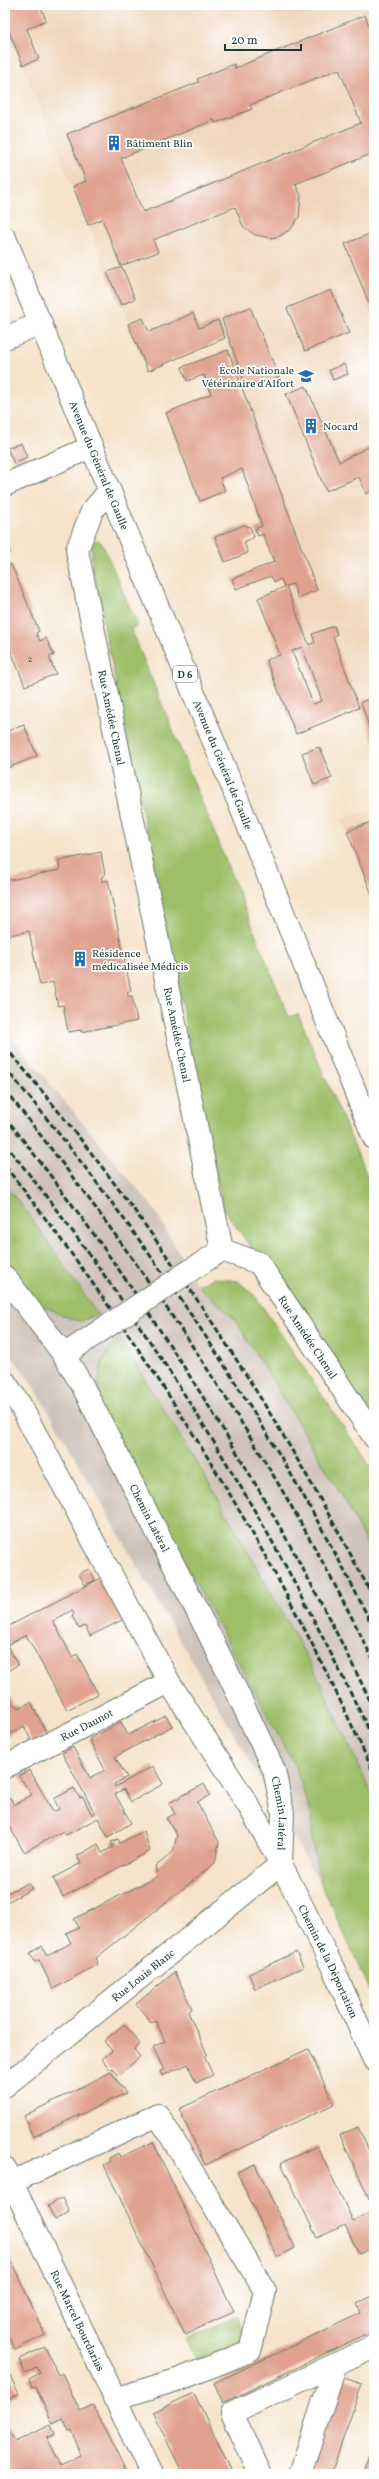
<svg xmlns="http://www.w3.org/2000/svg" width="379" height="2479" viewBox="0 0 379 2479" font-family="Vollkorn,serif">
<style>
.built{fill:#f0d6bc}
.industrial{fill:#cec2b9}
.green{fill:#9ebf69;stroke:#5e7e4e}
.building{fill:#e0a28f;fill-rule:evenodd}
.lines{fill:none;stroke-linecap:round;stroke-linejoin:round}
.minor-casing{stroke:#6a7769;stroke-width:24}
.major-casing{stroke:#6a7769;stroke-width:24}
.minor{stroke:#fff;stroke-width:22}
.major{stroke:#fff;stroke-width:22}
.rail{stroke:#1f3d34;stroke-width:3;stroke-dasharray:6 3;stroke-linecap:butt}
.minor-bridge-casing{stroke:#6a7769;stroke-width:24;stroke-linecap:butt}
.minor-bridge{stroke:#fff;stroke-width:22}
.labels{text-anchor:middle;stroke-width:3.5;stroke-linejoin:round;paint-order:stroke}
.number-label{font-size:9px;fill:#4f564b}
.shield{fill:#fff;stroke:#627771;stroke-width:1}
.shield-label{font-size:10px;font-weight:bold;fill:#1f3d34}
.poi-label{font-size:11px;fill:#1f3d34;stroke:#fff;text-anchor:start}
.street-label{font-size:11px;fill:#1f3d34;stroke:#fff}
</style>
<rect width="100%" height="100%" fill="#fff"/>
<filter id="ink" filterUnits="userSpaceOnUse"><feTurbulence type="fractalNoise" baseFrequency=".025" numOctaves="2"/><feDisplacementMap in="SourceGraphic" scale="8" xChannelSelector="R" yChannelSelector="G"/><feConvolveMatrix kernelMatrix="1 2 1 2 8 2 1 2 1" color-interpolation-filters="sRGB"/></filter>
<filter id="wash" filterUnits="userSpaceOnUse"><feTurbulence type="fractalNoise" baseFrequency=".012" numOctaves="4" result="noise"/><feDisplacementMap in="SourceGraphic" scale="16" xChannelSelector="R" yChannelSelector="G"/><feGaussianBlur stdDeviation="0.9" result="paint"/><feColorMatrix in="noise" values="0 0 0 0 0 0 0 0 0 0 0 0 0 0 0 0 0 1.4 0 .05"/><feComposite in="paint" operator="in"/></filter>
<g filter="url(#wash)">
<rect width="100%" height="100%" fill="#f6e3cb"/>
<!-- built -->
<g class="built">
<path d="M 5,5 L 374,5 L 374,747 L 333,636 L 309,645 L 286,586 L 311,576 L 225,338 L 148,371 L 5,22 Z"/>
<path d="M 374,808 L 374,900 L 342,820 Z"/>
</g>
<!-- industrial -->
<path class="industrial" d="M 5,1029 L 154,1209 L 197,1285 L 234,1318 L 343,1497 L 374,1559 L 374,1978 L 34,1386 L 5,1347 Z"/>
<!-- green -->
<g class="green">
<path d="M 97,540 L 102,543 L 138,626 L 131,628 L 289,1017 L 298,1014 L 374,1192 L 374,1423 L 223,1208 L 92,566 L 92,544 Z"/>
<path d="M 5,1185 L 27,1212 L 98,1315 L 80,1321 L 68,1318 L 33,1301 L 5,1261 Z"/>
<path d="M 213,1278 L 238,1281 L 256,1297 L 374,1472 L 374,1559 L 343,1497 L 234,1318 L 197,1285 Z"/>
<path d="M 116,1341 L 122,1343 L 215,1493 L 317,1675 L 374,1800 L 374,1999 L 320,1881 L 312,1841 L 312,1817 L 296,1768 L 99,1405 C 99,1378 96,1361 116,1341 Z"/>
<path d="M 236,2316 L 247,2338 L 197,2361 L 186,2339 Z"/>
</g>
<g id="blocks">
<!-- building -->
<g class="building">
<path d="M 5,5 L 40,5 L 46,20 L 27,29 L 39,59 L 23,65 L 5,22 Z"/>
<path d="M 365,15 L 374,38 L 374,153 L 295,184 L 301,195 L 299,217 L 291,229 L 280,236 L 271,238 L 255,235 L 243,226 L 235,207 L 153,240 L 158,252 L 121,266 L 102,219 L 88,225 L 73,186 L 86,181 L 67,134 L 199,82 L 197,79 L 234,64 L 235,68 ZM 339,69 L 361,123 L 143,212 L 121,158 L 214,120 L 215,123 L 252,109 L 250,105 Z"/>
<path d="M 374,232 L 374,316 L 345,244 Z"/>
<path d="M 122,267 L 135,299 L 121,305 L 107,272 Z"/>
<path d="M 331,290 L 349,333 L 305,351 L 287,308 Z"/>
<path d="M 250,307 L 279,377 L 261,385 L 258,383 L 246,387 L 222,319 Z"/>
<path d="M 193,313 L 199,328 L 218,320 L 225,338 L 148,371 L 128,324 L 143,318 L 149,332 Z"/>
<path d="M 228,350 L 317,590 L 298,598 L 293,584 L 286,586 L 309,645 L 315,642 L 312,634 L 334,626 L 337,634 L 333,636 L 359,708 L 296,734 L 266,660 L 280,655 L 258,598 L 284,587 L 281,579 L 274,582 L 271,576 L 236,589 L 232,579 L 274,562 L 263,534 L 258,536 L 255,529 L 262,526 L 242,469 L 220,478 L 225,491 L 200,501 L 166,413 L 211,394 L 204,375 L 187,381 L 182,367 ZM 302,647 L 322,701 L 313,704 L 292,651 Z"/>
<path d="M 344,364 L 348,374 L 333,380 L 329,370 Z"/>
<path d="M 306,386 L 339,462 L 374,444 L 374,490 L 366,494 L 359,477 L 326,491 L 286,394 Z"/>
<path d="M 21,443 L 27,457 L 14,463 L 7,448 Z"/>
<path d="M 244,525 L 250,527 L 254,537 L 244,542 L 248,553 L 225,562 L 215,537 Z"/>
<path d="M 5,538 L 10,553 L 5,556 Z"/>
<path d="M 5,559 L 8,566 L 11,564 L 39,631 L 36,633 L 40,641 L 46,638 L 54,655 L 49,657 L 56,674 L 25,686 L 5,636 Z"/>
<path d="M 374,697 L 374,743 L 361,702 Z"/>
<path d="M 24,725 L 37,756 L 5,769 L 5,732 Z"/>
<path d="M 319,747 L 332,778 L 314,785 L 302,753 Z"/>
<path d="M 374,821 L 374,900 L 347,831 Z"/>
<path d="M 101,852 L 105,875 L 101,877 L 102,881 L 108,880 L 131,991 L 127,992 L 128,996 L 132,996 L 137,1021 L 81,1032 L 81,1030 L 68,1032 L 63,1005 L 58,1006 L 53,982 L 40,985 L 29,931 L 5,936 L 5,881 L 60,870 L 58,861 Z"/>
<path d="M 89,1569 L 95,1580 L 85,1585 L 79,1574 Z"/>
<path d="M 101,1578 L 124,1619 L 90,1636 L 85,1626 L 79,1629 L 72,1616 L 74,1614 L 72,1610 L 53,1621 L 72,1657 L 77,1654 L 98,1694 L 67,1710 L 26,1635 L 7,1645 L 18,1665 L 5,1672 L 5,1628 Z"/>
<path d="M 5,1689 L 14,1706 L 17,1705 L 19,1708 L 31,1702 L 47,1734 L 32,1742 L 24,1726 L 5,1737 Z"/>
<path d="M 166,1716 L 172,1726 L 115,1757 L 127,1777 L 114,1784 L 115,1787 L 153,1766 L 163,1784 L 131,1802 L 124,1789 L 115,1794 L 131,1823 L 108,1837 L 98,1818 L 66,1835 L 63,1831 L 24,1852 L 10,1827 L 5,1830 L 5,1801 L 10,1798 L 14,1805 L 32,1795 L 19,1776 L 30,1770 L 53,1812 L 59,1809 L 54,1799 L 74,1788 L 80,1798 L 83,1797 L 92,1815 L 95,1813 L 62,1753 L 73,1747 L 90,1778 L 105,1770 L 89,1739 L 121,1722 L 128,1735 Z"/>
<path d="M 204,1784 L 210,1795 L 197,1802 L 219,1842 L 215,1863 L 96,1958 L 98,1964 L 53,1989 L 39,1960 L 35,1962 L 30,1953 L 42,1946 L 47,1956 L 71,1943 L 66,1933 L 79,1927 L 74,1919 L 158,1876 L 155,1867 L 173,1852 L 177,1835 L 166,1818 L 175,1814 L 169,1803 Z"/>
<path d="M 144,1831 L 150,1851 L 63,1897 L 53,1878 L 81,1863 L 77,1856 L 98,1844 L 102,1853 L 113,1847 L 111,1842 L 118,1839 L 120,1843 Z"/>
<path d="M 28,1883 L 32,1889 L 5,1903 L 5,1894 Z"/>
<path d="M 296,1952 L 303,1967 L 255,1989 L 249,1974 Z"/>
<path d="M 5,1957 L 9,1965 L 5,1967 Z"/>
<path d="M 175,1972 L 192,2009 L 188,2012 L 207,2054 L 204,2056 L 213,2075 L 196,2083 L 188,2064 L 162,2076 L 160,2071 L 164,2070 L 153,2047 L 165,2041 L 155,2020 L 151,2022 L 136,2004 Z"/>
<path d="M 124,2024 L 140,2044 L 134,2049 L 140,2057 L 119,2075 L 112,2068 L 110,2070 L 102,2059 L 112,2051 L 104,2041 Z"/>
<path d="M 308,2049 L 334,2104 L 205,2165 L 179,2109 Z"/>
<path d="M 111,2072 L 126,2093 L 33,2137 L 24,2116 Z"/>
<path d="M 358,2127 L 374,2161 L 374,2209 L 340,2135 Z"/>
<path d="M 153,2142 L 234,2312 L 185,2334 L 104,2165 L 111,2161 L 109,2158 L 118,2153 L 120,2157 Z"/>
<path d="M 317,2146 L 353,2221 L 374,2211 L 374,2247 L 359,2254 L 345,2225 L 317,2238 L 281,2163 Z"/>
<path d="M 255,2164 L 295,2248 L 277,2257 L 237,2172 Z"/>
<path d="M 62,2198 L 69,2212 L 55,2220 L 48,2206 Z"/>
<path d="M 5,2247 L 45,2335 L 15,2350 L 5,2328 Z"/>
<path d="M 374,2295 L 374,2330 L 223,2403 L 214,2383 L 361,2313 L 357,2304 Z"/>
<path d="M 45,2347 L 58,2375 L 62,2373 L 80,2411 L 93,2405 L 127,2474 L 5,2474 L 5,2422 L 15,2442 L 51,2425 L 55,2434 L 47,2437 L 61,2466 L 81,2456 L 72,2430 L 69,2431 L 63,2419 L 53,2424 L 35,2386 L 32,2387 L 29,2379 L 40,2373 L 37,2368 L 25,2373 L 19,2359 Z"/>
<path d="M 10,2376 L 19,2394 L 5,2400 L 5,2379 Z"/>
<path d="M 341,2377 L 362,2384 L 331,2474 L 308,2474 Z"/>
<path d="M 194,2393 L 233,2474 L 183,2474 L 153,2412 Z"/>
<path d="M 374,2449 L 374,2474 L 362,2474 L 370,2451 L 373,2452 Z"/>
</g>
</g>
</g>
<g filter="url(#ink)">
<use href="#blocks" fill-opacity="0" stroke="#6a7769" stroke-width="1"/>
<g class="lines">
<defs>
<g id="minor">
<path d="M 5,338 L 41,323"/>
<path d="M 5,485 L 91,447"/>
<path id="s1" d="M 109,491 L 92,511 L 77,550 L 222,1250"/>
<path id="s2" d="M 222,1250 L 259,1263 L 374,1437"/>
<path d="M 191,1270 L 222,1250"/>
<path id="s3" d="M 5,1277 L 64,1355 L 82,1385 L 217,1650 L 274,1770 L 283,1813 L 281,1863"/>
<path d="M 64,1355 L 106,1327"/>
<path id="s4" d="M 5,1382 L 19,1403 L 169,1682 L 250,1808 L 281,1864 L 332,1966 L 374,2060"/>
<path id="s5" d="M 5,1767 L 169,1682"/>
<path id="s6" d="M 5,2086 L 281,1864"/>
<path id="s7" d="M 5,2168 L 151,2474"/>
<path d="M 12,2182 L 158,2115 L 265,2291 L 250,2351 L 180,2379 L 114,2399"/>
<path d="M 260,2474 L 232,2413 L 336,2364"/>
<path d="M 300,2474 L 336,2364 L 374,2346"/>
</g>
<g id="major">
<path id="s8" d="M 5,238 L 237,798 L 374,1138"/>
</g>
</defs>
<!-- minor casing -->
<use href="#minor" class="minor-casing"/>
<!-- major casing -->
<use href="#major" class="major-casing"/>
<!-- minor -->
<use href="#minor" class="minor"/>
<!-- major -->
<use href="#major" class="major"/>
<!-- rail -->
<g class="rail">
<path d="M 5,1047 C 149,1215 273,1403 374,1599"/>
<path d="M 5,1068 C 147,1236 277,1432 374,1629"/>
<path d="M 5,1090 C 147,1268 274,1457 374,1662"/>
<path d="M 5,1117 C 150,1299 274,1499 374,1709"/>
<path d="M 5,1144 C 97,1258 180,1381 253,1508 C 297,1583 335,1662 374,1740"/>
<path d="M 5,1166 C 151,1352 278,1557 374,1774"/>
</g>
<defs>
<path id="minor-bridge" d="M 106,1327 L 191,1270"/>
</defs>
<!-- minor-bridge casing -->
<use href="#minor-bridge" class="minor-bridge-casing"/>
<!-- minor-bridge -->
<use href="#minor-bridge" class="minor-bridge"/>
</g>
</g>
<!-- icons -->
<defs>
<symbol id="building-bare" viewBox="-9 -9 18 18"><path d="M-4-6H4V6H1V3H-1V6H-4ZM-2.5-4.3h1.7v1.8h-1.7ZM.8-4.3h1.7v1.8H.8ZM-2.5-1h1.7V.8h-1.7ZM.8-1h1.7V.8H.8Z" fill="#1f6fb2" stroke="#fff" stroke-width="2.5" paint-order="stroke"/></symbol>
<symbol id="university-bare" viewBox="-9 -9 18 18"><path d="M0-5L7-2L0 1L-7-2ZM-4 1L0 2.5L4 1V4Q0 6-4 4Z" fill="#1f6fb2" stroke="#fff" stroke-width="2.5" paint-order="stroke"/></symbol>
</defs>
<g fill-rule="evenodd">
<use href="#building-bare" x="103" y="132" width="22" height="22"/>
<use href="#university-bare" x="295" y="365" width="22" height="22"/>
<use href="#building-bare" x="300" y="415" width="22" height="22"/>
<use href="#building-bare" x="69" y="948" width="22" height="22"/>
</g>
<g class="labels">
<!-- number labels -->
<g class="number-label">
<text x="30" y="662">2</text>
</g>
<!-- shield labels -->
<rect class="shield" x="173" y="666" width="24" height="16" rx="3"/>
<g class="shield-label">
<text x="185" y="678">D 6</text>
</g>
<!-- poi labels -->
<g class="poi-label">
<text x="126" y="147">Bâtiment Blin</text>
<text x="294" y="374" text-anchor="end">École Nationale<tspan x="294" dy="13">Vétérinaire d'Alfort</tspan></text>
<text x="323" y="430">Nocard</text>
<text x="92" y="957">Résidence<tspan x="92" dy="13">médicalisée Médicis</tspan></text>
</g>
<!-- street labels -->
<g class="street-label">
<text dy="4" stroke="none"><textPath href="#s8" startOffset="246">Avenue du Général de Gaulle</textPath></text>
<text dy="4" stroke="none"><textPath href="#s1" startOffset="239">Rue Amédée Chenal</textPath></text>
<text dy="4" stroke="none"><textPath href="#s8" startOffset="570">Avenue du Général de Gaulle</textPath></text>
<text dy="4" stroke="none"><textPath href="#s1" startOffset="563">Rue Amédée Chenal</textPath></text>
<text dy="4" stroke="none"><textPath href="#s2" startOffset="128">Rue Amédée Chenal</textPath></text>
<text dy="4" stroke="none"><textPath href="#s3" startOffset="282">Chemin Latéral</textPath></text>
<text dy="4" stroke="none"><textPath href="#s5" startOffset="92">Rue Daunot</textPath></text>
<text dy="4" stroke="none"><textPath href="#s3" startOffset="607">Chemin Latéral</textPath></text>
<text dy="4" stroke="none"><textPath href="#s4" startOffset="664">Chemin de la Déportation</textPath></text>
<text dy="4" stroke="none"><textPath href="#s6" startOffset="177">Rue Louis Blanc</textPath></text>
<text dy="4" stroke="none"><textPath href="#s7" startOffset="169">Rue Marcel Bourdarias</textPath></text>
</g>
</g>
<!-- margin -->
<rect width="379" height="2479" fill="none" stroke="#fff" stroke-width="20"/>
<!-- scale -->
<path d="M225 44v6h76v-6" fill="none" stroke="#1f3d34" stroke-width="2"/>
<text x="231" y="44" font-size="12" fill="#1f3d34" stroke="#ffffff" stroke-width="3" paint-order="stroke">20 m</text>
</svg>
